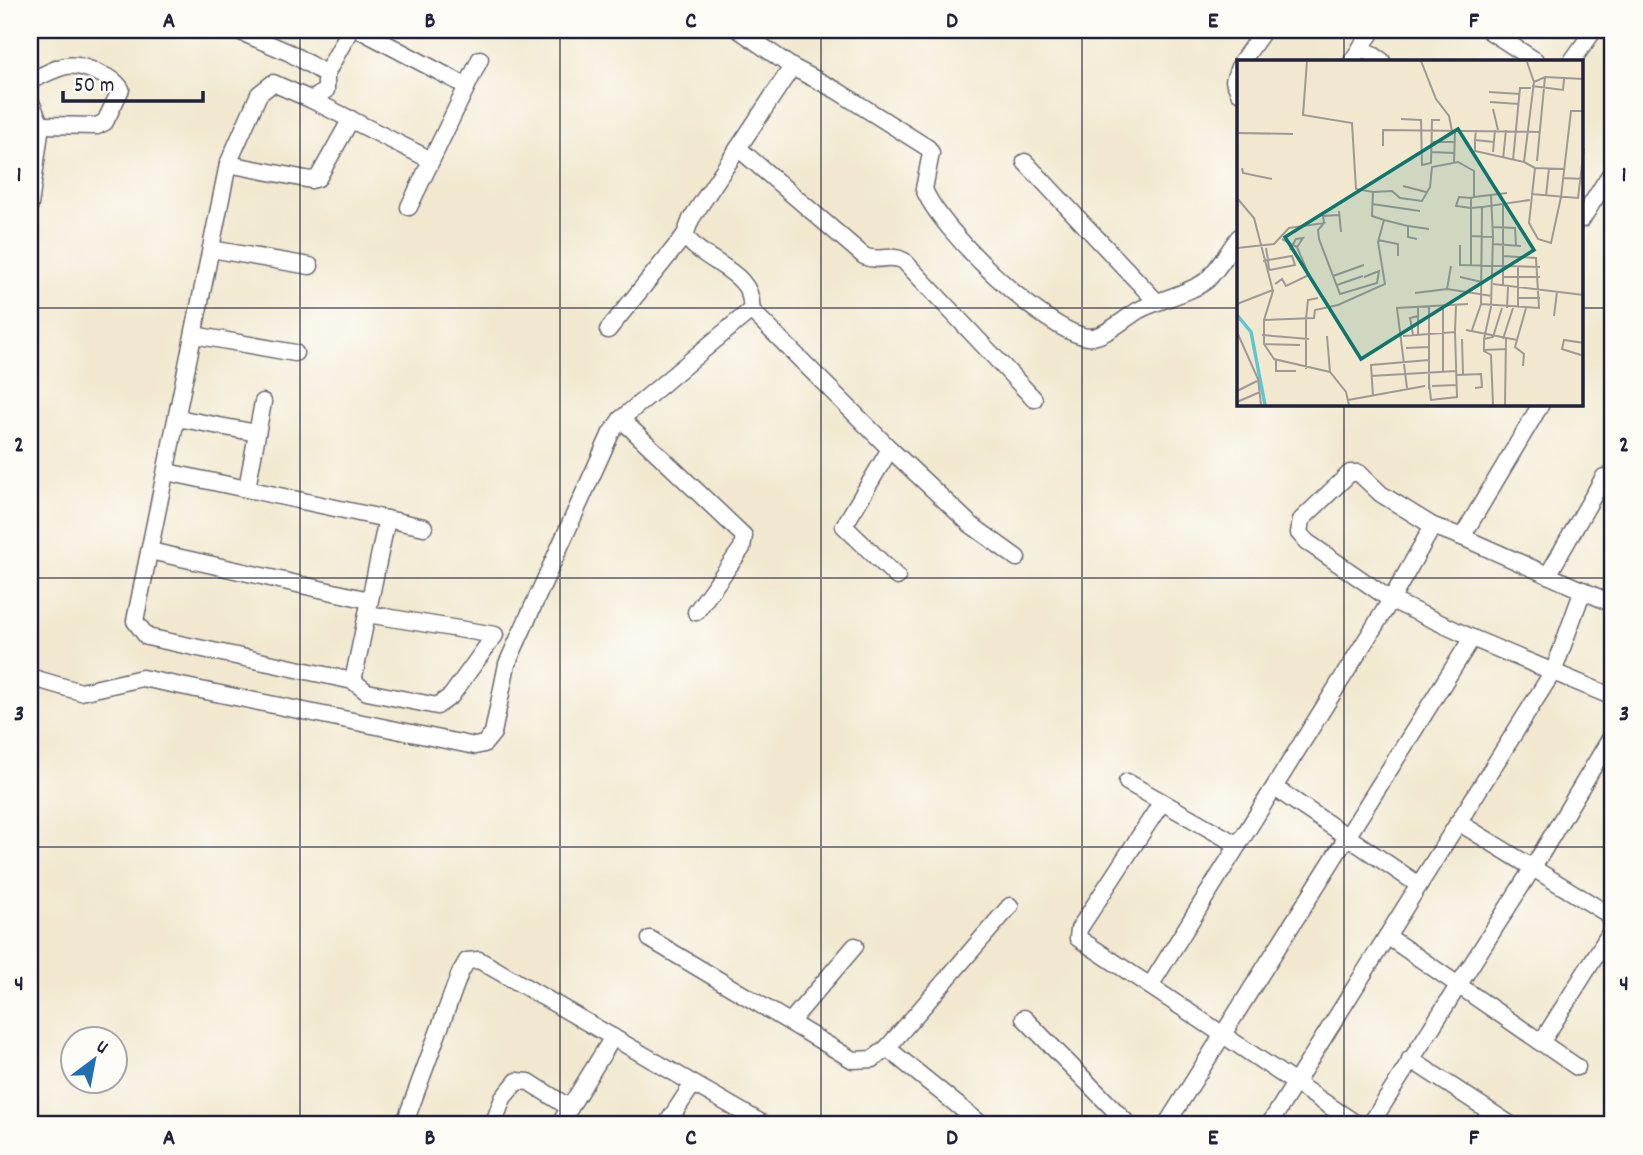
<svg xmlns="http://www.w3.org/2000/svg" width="1643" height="1155" viewBox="0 0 1643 1155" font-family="Dekko,sans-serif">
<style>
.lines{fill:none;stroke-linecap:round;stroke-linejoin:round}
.minor-casing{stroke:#6a676f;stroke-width:19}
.minor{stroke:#fff;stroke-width:16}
.grid{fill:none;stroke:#22223b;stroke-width:2;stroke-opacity:0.55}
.inset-river{fill:none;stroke:#5ac7d3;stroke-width:3.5}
.inset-road{fill:none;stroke:#9e9994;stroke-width:2}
.view{fill:#0f766e;fill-opacity:0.15;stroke:#0f766e;stroke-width:3.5}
.inset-edge{fill:none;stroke:#22223b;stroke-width:3.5}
.neatline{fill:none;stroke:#22223b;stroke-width:2.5}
.grid-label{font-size:23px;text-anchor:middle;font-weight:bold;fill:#22223b}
</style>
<rect width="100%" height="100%" fill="#fdfcf7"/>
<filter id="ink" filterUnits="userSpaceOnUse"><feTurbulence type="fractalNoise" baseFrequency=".0143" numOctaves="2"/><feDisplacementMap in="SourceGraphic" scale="14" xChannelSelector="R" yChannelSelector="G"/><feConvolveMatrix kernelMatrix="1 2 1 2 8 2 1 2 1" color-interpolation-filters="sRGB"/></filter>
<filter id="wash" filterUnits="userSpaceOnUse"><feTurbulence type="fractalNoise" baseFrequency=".00686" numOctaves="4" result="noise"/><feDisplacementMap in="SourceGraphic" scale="28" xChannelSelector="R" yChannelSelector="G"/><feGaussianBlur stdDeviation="1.57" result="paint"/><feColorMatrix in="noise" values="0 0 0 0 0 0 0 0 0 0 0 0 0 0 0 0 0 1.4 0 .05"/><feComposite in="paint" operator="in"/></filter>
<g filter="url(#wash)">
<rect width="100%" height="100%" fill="#f1e8cf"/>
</g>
<g filter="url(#ink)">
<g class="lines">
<defs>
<g id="minor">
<path d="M 236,30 L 290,53 L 326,74 L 326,90 L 312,100 L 273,83 L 259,94 L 228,164 L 135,621 L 147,637 L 353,681 L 367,692 L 437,706 L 451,696 L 495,635 L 367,614"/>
<path d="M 360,30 L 466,86"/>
<path d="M 739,30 L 792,67"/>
<path d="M 1488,30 L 1536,61"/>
<path d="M 1361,47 L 1382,61"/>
<path d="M 1242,61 L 1264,30"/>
<path d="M 1352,61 L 1373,30"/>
<path d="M 1572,61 L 1594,30"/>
<path d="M 1239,67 L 1234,81 L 1239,92"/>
<path d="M 326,74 L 350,30"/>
<path d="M 30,81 C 59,68 67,58 98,73 C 108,77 115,80 121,89 L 105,122 L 97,126 L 41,125"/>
<path d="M 30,100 L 41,125 L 30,205"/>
<path d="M 312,100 L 431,160"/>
<path d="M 738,148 L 864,256 C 878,263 890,253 904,261 L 1034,399"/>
<path d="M 1025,162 L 1156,301"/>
<path d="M 228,164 L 311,180 L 318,178 L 351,119"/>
<path d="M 409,207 L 480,59"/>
<path d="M 1582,219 L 1609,176"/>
<path d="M 211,249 L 310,266"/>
<path d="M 751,310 L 890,449 L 844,526 L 897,577"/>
<path d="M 608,330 L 685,235"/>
<path d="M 194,335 L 295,353"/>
<path d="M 177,418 L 257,433"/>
<path d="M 621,419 L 744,536 L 742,548 L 696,612"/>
<path d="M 890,449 L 970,524 L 1017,558"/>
<path d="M 167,472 L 424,527"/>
<path d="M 247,488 L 263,402"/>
<path d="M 1433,526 L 1462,537 L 1541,404"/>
<path d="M 1462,537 L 1613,604"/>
<path d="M 150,551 L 369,600"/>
<path d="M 1548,575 L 1604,477"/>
<path d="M 30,677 L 81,692 L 142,678 L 475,746 L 484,744 L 493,733 L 507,664 L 611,433 L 621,419 L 751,310 C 756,271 702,263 685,235 L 691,219 L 792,67 L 836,90 L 928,148 L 931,153 L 924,189 C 939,229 1045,332 1088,337 C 1103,339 1125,318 1139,310 C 1158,300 1193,292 1207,280 C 1219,268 1229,250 1239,237"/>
<path d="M 353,681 L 387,519"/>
<path d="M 1127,782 L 1238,845"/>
<path d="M 1275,788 L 1419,885 L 1554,670 L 1583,590"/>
<path d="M 1162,802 L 1079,929 L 1078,938 L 1358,1125"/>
<path d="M 1458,822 L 1606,913 L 1612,920 L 1610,933 L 1541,1043"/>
<path d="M 1387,936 L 1577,1067"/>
<path d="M 650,939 L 853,1060 L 873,1059 L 887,1048 L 982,1125"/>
<path d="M 1150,986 L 1391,600 L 1307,542 L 1299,533 L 1301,520 L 1350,473 L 1359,473 L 1381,494 L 1433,526 L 1391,600 L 1472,638"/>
<path d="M 1024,1018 L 1129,1125"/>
<path d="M 790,1022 L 855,946"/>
<path d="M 887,1048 L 1010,906"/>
<path d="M 1410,1059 L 1511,1125"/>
<path d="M 404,1125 L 460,973 L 467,961 L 479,960 L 765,1125"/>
<path d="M 493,1125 L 503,1098 L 517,1081 L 529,1082 L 570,1108"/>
<path d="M 559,1125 L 613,1037"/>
<path d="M 666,1125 L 693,1084"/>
<path d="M 1166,1125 L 1472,638 L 1613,697"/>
<path d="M 1269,1125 L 1419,885"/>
<path d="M 1370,1125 L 1532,869 L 1613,734"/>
</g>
</defs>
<!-- minor casing -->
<use href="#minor" class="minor-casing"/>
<!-- minor -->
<use href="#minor" class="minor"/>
</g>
</g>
<!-- grid -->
<path class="grid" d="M 300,30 L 300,1125M 560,30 L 560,1125M 821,30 L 821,1125M 1082,30 L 1082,1125M 1344,30 L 1344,61M 30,308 L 1239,308M 1582,308 L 1613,308M 1344,404 L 1344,1125M 30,578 L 1613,578M 30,847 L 1613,847"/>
<!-- overview -->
<g transform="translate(1237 60)">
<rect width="346" height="346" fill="#f1e8cf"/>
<path class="inset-river" d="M 0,255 L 14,272 L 28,345"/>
<path class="inset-road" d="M 70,1 L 66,55 L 115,63 L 119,129 L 136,132M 184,1 L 199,39 L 212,56 L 215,71M 290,2 L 297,22M 295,26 L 326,30 L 327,19M 252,32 L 283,34M 253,42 L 282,44M 256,49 L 261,70M 164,59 L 184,60 L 185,105 L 194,103 L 195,60 L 203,60M 239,70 L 238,80 L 257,82M 0,73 L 56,74M 238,80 L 238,91 L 287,102M 195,82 L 217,82M 146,86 L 146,70 L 302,72M 194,92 L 217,93M 256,92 L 258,70M 266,99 L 269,70M 276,100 L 283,28 L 294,28M 300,101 L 308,17M 217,102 L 218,71M 5,108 L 6,113 L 35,119M 298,108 L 287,102 L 297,22 L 308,17 L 347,19M 327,109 L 298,108 L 292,163 L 301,179 L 314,183 L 324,137 L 334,51 L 347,51M 326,118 L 347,119M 166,126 L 189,132M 294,134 L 341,138 L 347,88M 309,136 L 312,108M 237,137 L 270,133M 0,138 L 17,158 L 36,231 L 27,260 L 27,284 L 37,299 L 93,312 L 109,332 L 112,345M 135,144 L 183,151M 102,151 L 104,172M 147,160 L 171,166 L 171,177 L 180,179M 87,163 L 86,156 L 102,155M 171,166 L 192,169M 256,167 L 278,168 L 279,185M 234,176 L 256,177 L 254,135M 256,177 L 254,247 L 247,279 L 247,291 L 254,295 L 256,345M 141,180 L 161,184 L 161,196M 256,184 L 284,186M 223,185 L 223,205 L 266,206 L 266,144M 0,188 L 37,184 L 52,168 L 87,163 L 81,170 L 82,179 L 103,234 L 140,223 L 142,211 L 127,217M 53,190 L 59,179 L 66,178 L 60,187M 26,201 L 31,200 L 55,196 L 58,205 L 33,210 L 32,209 L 31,200 L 29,188M 234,205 L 234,148 L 219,146 L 222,137 L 234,138 L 234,148 L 245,147M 96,216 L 127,205M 223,217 L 245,222M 266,217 L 303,217M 38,224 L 45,219 L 49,226 L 72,215 L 60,187 L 45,179M 256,224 L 347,235M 100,225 L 126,216M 266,226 L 266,206 L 303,207M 210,229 L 214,206M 178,233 L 210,229 L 255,236M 281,238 L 303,238M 0,244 L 36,230M 244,244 L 302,248 L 299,198 L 266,196M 206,245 L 206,312M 181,246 L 181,274M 192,246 L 192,323M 270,248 L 271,227M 281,248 L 281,207M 317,256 L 320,232M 69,259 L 71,240 L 81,238M 27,260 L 77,258 L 78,250 L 101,245 L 148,224 L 141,182 L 147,160 L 135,156 L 136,132 L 155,131 L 163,138 L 185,141 L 193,127 L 195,107 L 221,102 L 237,111 L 237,137 L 234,138M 229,270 L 280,280M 235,270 L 244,244 L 245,147 L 293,140M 218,271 L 219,245M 0,272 L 21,319 L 24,345M 25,275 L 72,279M 176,275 L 173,258 L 181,256M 90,276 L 93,312M 166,276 L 218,272 L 220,337 L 194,340 L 192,323 L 192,329M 225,279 L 226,314M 247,279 L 256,277 L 265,248M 266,279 L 276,248M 347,283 L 327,280 L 325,289 L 347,296M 27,284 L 63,285M 169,288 L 192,287M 247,290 L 269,289M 39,299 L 39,311 L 59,311M 286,306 L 287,294 L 278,287 L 289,248M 69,309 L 69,259M 219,315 L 244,314 L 245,327 L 238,328M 134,316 L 219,311M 195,326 L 220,325M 170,328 L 160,248 L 231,244M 0,331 L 20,321M 136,336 L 134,305 L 192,300M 111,340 L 188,326M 0,342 L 23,332M 268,345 L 269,278"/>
<path class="view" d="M 221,69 L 297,190 L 124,299 L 48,177 Z"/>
<rect width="346" height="346" class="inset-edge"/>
</g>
<!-- margin -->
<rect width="1643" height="1155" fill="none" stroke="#fdfcf7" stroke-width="77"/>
<!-- north arrow -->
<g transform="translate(94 1060) rotate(32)"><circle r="33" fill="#fdfcf7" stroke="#a5a5ac" stroke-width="2"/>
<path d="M0-5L12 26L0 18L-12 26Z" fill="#1f6fb2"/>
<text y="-10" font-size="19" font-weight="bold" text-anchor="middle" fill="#22223b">U</text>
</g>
<!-- scale -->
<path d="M63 91v10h140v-10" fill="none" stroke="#22223b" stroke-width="3.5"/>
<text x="74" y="91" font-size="21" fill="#22223b" stroke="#fdfcf7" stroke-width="5" paint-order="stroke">50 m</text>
<rect x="38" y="38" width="1566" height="1078" class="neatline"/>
<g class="grid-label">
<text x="169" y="27">A</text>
<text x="430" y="27">B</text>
<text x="691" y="27">C</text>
<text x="952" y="27">D</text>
<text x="1213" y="27">E</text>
<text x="1474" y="27">F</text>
<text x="19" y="181">1</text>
<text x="1624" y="181">1</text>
<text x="19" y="451">2</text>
<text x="1624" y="451">2</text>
<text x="19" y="720">3</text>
<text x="1624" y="720">3</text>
<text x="19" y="990">4</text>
<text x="1624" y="990">4</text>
<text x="169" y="1144">A</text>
<text x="430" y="1144">B</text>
<text x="691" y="1144">C</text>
<text x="952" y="1144">D</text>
<text x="1213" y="1144">E</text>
<text x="1474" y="1144">F</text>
</g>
</svg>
